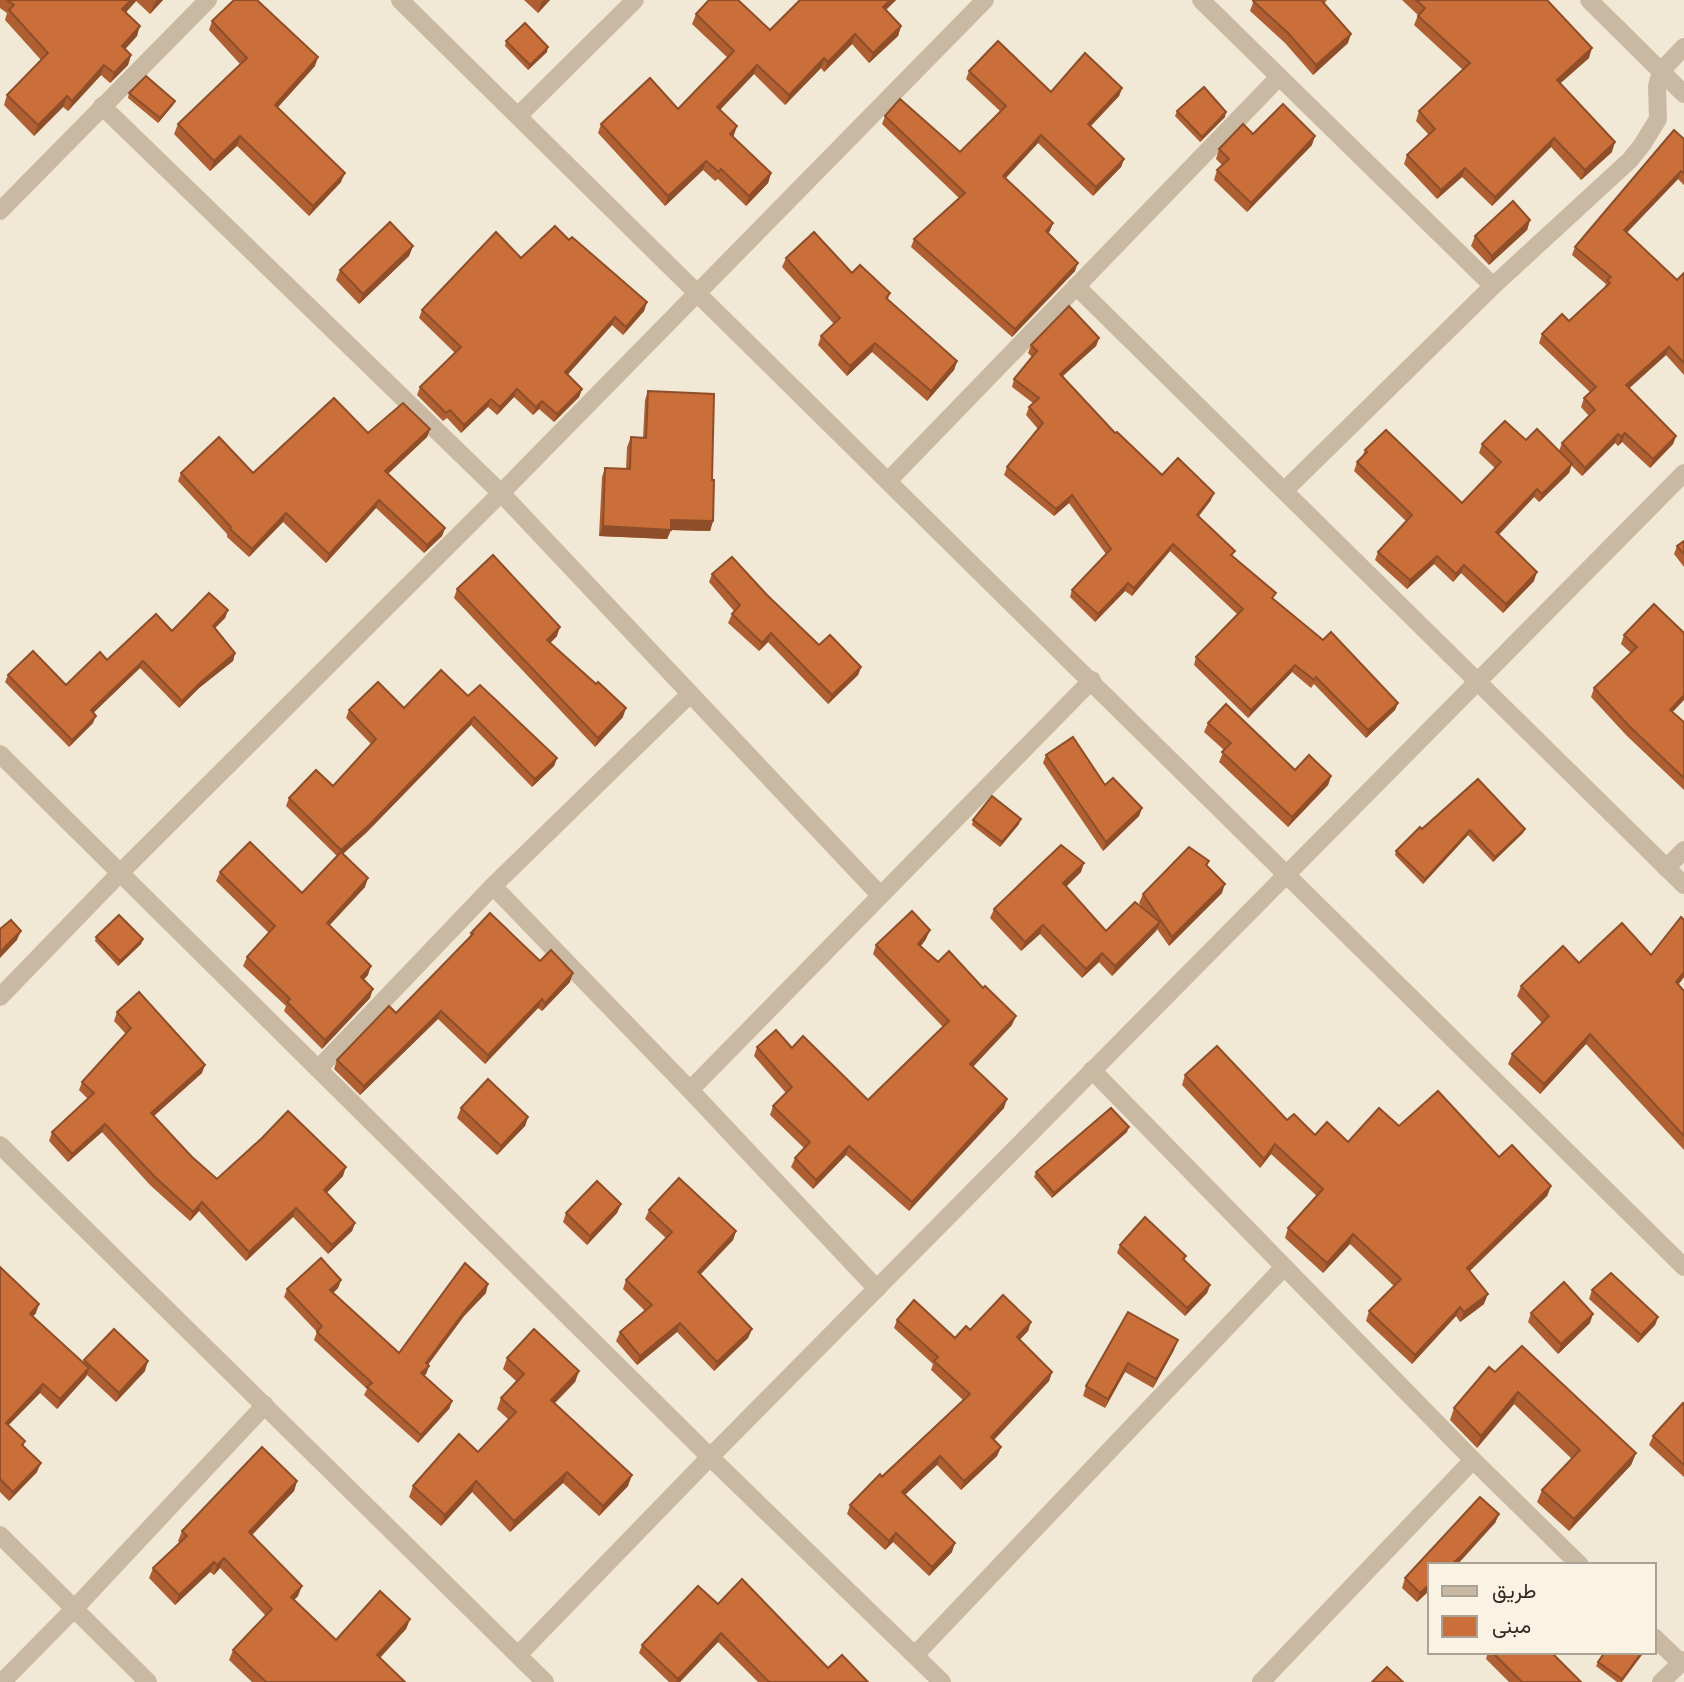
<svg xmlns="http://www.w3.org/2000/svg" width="1684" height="1682" viewBox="0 0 1684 1682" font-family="'Open Sans',Vazirmatn,sans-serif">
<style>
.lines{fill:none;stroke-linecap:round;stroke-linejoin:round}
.street{stroke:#cab9a2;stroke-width:18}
.wall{fill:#af5f32}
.shaded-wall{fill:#8e4e29}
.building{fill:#cb6f3a;stroke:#8e4e29;stroke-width:2}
</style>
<rect width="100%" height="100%" fill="#f2e8d6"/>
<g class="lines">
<!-- street -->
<g class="street">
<path d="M 400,0 L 1684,1267"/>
<path d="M 1201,0 L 1493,286"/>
<path d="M 1589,0 L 1684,94"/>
<path d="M 102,106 L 501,493 L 880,895"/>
<path d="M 518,116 L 635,0"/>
<path d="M 0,211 L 208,0"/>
<path d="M 1076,286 L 1684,885"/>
<path d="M 888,481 L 1279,77"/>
<path d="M 1285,490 L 1493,286 L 1630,160 L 1642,145 L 1658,119 L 1657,86 L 1661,71 L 1684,47"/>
<path d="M 0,754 L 710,1457 L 942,1682"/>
<path d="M 1666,868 L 1684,850"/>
<path d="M 493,886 L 690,1090 L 877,1289"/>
<path d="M 0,997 L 120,873 L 501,493 L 985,0"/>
<path d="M 318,1069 L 493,886 L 690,694"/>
<path d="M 1092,1070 L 1473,1460 L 1580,1565"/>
<path d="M 690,1090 L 1092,680"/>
<path d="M 0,1145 L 545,1682"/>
<path d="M 0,1535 L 148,1682"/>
<path d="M 1654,1637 L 1681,1663"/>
<path d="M 518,1655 L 710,1457 L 1684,473"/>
<path d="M 915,1655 L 1284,1267"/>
<path d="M 2,1682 L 74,1609 L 265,1405"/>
<path d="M 1261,1682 L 1473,1460"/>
<path d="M 1661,1682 L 1684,1660"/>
</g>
</g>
<!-- wall -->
<g class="wall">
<path d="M 0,0 L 163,0 L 150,14 L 136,1 L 126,12 L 137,36 L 125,49 L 131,55 L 128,65 L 110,83 L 101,75 L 68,111 L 63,107 L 34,136 L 4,105 L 7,95 L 41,60 L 5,20 L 7,13 L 0,8 Z"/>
<path d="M 524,0 L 550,0 L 538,13 Z"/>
<path d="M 800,0 L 896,0 L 886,10 L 901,26 L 898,36 L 869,63 L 852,44 L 824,72 L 821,68 L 785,105 L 754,74 L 720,110 L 734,135 L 733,137 L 771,173 L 768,183 L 746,206 L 718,179 L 715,181 L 703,170 L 665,206 L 598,133 L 601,124 L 678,109 L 728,58 L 692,24 L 696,14 L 770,30 Z"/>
<path d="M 1254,0 L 1327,0 L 1324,4 L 1348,43 L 1313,75 L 1285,43 L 1250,11 Z"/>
<path d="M 1402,0 L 1547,0 L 1589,58 L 1560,83 L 1612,152 L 1581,180 L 1551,147 L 1492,206 L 1462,177 L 1437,199 L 1404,164 L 1407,155 L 1429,135 L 1416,121 L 1419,111 L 1463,70 L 1414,25 L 1418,15 Z"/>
<path d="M 212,21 L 315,66 L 277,108 L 341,182 L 309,216 L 237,146 L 210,171 L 174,134 L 178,124 L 240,64 L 209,30 Z"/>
<path d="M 506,41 L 547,52 L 528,70 L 505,46 Z"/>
<path d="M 969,71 L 1051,92 L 1122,88 L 1119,96 L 1091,126 L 1124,159 L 1121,167 L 1093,196 L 1038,143 L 1006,178 L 1053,223 L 1048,233 L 1075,271 L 1012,337 L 911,247 L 914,239 L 959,198 L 882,124 L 885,116 L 960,152 L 1000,111 L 966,79 Z"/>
<path d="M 129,93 L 173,105 L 158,123 L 128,98 Z"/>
<path d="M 1177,111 L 1225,117 L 1200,142 L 1175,116 Z"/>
<path d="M 1253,134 L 1312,145 L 1247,212 L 1214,180 L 1217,170 L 1222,165 L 1216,159 L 1219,149 Z"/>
<path d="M 1684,139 L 1684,185 L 1678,179 L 1626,233 L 1677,280 L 1684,273 L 1684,375 L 1666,355 L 1629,388 L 1676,436 L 1673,444 L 1650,468 L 1622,442 L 1618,446 L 1615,443 L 1582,476 L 1571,465 L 1569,473 L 1539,502 L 1534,497 L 1498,535 L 1534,581 L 1503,613 L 1461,573 L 1453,582 L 1434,564 L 1407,589 L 1375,560 L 1378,552 L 1406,521 L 1354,471 L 1357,462 L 1362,457 L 1365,450 L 1462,503 L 1495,468 L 1479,453 L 1482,444 L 1526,440 L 1559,451 L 1562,443 L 1589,416 L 1581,407 L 1584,398 L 1590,392 L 1539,343 L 1542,334 L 1569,321 L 1604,289 L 1606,284 L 1572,255 L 1575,247 Z"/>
<path d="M 1530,220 L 1527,230 L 1489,265 L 1471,246 L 1475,236 Z"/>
<path d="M 569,240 L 647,302 L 644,311 L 623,335 L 612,325 L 567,375 L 582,389 L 579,397 L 554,422 L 539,409 L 533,415 L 514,397 L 497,415 L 488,407 L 461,433 L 447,418 L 443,421 L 417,395 L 420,387 L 455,353 L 419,318 L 422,310 L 521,258 Z"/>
<path d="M 413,246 L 409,256 L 359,304 L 336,280 L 340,270 Z"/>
<path d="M 786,258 L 852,273 L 890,293 L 888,299 L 957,361 L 954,370 L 927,401 L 872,352 L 847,376 L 818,345 L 821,336 L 834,324 L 782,267 Z"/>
<path d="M 1099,338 L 1096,346 L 1063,376 L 1115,433 L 1162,475 L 1211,500 L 1199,516 L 1233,557 L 1273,599 L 1398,703 L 1395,710 L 1366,738 L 1314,684 L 1311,688 L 1292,672 L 1248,718 L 1194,665 L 1196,657 L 1237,614 L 1170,551 L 1132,596 L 1125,591 L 1095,622 L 1070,597 L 1072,590 L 1106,554 L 1069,503 L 1054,516 L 1004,475 L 1007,467 L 1038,429 L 1026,415 L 1029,407 L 1033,403 L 1012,387 L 1014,379 L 1032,357 L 1028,353 L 1031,345 Z"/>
<path d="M 648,391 L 712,480 L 713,521 L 710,531 L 671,530 L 667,539 L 599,536 L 602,477 L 605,468 L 626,469 L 627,447 L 631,437 L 643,438 L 645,400 Z"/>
<path d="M 430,429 L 427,437 L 388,474 L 445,528 L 442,536 L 424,553 L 376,508 L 326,563 L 283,522 L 249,557 L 227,537 L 227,534 L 178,481 L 181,473 L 253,473 L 368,433 Z"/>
<path d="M 1684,541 L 1684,567 L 1674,554 L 1677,546 Z"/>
<path d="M 712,574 L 767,595 L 819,645 L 861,667 L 858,675 L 828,704 L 768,642 L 759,651 L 728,623 L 732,614 L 734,611 L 709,582 Z"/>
<path d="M 457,589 L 557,636 L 550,643 L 623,717 L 595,747 L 454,598 Z"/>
<path d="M 1654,604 L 1673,712 L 1684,722 L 1684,790 L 1626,735 L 1591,697 L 1594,688 L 1631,653 L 1621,644 L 1624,635 Z"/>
<path d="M 228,610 L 225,618 L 215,628 L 235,653 L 233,661 L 199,688 L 179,708 L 140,668 L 93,713 L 93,723 L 69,747 L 5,682 L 8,675 L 66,685 L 172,631 Z"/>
<path d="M 468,696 L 557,758 L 554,766 L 532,787 L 471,725 L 367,832 L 343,854 L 365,887 L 329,926 L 368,975 L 364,979 L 370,998 L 322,1049 L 284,1011 L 286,1006 L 243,966 L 247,957 L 269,933 L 216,881 L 220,872 L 302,893 L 337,856 L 286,806 L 289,798 L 333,786 L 371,744 L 346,718 L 349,710 L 404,708 Z"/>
<path d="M 1208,723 L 1295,770 L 1331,776 L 1328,785 L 1288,827 L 1219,762 L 1224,750 L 1204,732 Z"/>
<path d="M 1046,755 L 1105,785 L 1142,808 L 1139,816 L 1103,851 L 1043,763 Z"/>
<path d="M 1478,779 L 1523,833 L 1493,862 L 1468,835 L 1423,884 L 1395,855 L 1396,851 L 1422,829 Z"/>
<path d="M 973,820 L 1019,824 L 1000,847 L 972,825 Z"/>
<path d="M 1209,861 L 1207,866 L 1222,893 L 1169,946 L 1157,929 L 1156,931 L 1112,976 L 1099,962 L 1082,978 L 1040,934 L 1021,951 L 990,918 L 994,909 L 1081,872 L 1066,887 L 1106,931 L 1143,909 L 1139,903 L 1143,894 Z"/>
<path d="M 1684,920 L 1684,977 L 1678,985 L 1684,991 L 1684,1150 L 1586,1044 L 1540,1094 L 1508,1064 L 1512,1054 L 1542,1023 L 1517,996 L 1521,986 L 1579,963 L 1651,955 Z"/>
<path d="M 471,933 L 540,961 L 570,982 L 542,1011 L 538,1008 L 485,1064 L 438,1019 L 360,1095 L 334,1069 L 337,1060 L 396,1013 L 469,938 Z"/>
<path d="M 96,937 L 143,939 L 141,944 L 118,966 L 95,941 Z"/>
<path d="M 926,939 L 921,946 L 1012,1025 L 973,1067 L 1004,1108 L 909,1211 L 846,1155 L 813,1189 L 791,1167 L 795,1158 L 804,1148 L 770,1115 L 773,1106 L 786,1093 L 754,1056 L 757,1047 L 792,1048 L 868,1100 L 943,1027 L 873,954 L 876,945 Z"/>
<path d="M 117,1012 L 202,1073 L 154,1116 L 192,1157 L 217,1179 L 343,1176 L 326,1193 L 355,1223 L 352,1231 L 328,1254 L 293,1217 L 246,1261 L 199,1211 L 190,1221 L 150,1185 L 102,1132 L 68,1162 L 49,1141 L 52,1132 L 88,1099 L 79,1090 L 82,1082 L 126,1034 L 114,1021 Z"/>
<path d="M 1185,1075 L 1287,1120 L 1315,1135 L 1348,1142 L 1399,1126 L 1499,1157 L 1551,1186 L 1547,1196 L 1470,1271 L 1484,1304 L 1460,1322 L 1456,1316 L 1412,1364 L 1366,1321 L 1369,1311 L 1394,1286 L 1350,1244 L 1323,1273 L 1285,1238 L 1288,1228 L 1317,1196 L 1271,1154 L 1260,1168 L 1182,1085 Z"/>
<path d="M 461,1108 L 528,1117 L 525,1126 L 497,1155 L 457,1118 Z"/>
<path d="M 1127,1132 L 1052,1198 L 1034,1177 L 1036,1172 Z"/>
<path d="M 621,1204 L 617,1213 L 587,1245 L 563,1222 L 566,1213 Z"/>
<path d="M 649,1210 L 736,1231 L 733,1240 L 700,1275 L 752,1329 L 748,1338 L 714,1371 L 677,1332 L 637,1365 L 616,1341 L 620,1332 L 645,1311 L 623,1289 L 626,1280 L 666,1238 L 645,1219 Z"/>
<path d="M 1120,1245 L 1186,1256 L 1184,1261 L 1210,1285 L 1207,1293 L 1185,1316 L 1117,1253 Z"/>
<path d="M 0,1267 L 36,1313 L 33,1316 L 83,1362 L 84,1360 L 145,1371 L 116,1402 L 87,1375 L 57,1409 L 40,1393 L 8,1425 L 25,1441 L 23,1446 L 37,1472 L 9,1501 L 0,1492 Z"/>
<path d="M 341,1280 L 338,1288 L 333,1293 L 399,1353 L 486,1293 L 464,1316 L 428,1365 L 429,1366 L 426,1374 L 424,1376 L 452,1401 L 449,1409 L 418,1443 L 364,1395 L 367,1389 L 314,1340 L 317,1332 L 284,1297 L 287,1289 Z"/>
<path d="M 1592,1290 L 1658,1317 L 1655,1325 L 1638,1343 L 1589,1299 Z"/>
<path d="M 1128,1312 L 1174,1350 L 1153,1388 L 1125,1372 L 1105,1408 L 1083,1396 L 1086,1386 Z"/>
<path d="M 1531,1313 L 1590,1323 L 1558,1354 L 1528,1322 Z"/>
<path d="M 897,1320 L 955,1338 L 970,1330 L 1031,1322 L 1028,1331 L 1019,1340 L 1052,1372 L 1049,1381 L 994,1440 L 1001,1447 L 997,1456 L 961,1490 L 937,1465 L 905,1495 L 952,1552 L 929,1576 L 893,1542 L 885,1550 L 847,1514 L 850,1505 L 963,1400 L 931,1370 L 933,1364 L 894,1328 Z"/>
<path d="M 507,1358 L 579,1371 L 575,1382 L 555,1403 L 628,1486 L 599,1516 L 563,1483 L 510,1532 L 472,1492 L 441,1526 L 409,1497 L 413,1486 L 478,1452 L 509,1420 L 497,1409 L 501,1398 L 516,1381 L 503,1369 Z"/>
<path d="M 1495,1372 L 1636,1453 L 1631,1465 L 1569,1531 L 1537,1502 L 1542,1490 L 1572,1459 L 1514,1404 L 1477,1448 L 1450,1420 L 1454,1408 Z"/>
<path d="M 1684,1404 L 1684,1477 L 1649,1445 L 1653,1436 Z"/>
<path d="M 297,1481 L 294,1491 L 252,1535 L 298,1596 L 294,1600 L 336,1640 L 410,1619 L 406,1629 L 380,1658 L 405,1682 L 252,1682 L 229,1660 L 233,1650 L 266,1616 L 220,1568 L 214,1575 L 210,1572 L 175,1605 L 149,1578 L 153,1568 L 180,1543 L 178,1541 L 182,1531 Z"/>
<path d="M 1499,1514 L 1495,1523 L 1430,1565 L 1430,1590 L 1417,1602 L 1402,1588 L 1405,1578 Z"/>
<path d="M 718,1604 L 828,1668 L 868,1682 L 758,1682 L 718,1642 L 680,1682 L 669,1682 L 639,1653 L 642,1645 Z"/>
<path d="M 1488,1652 L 1551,1652 L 1581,1682 L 1509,1682 L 1486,1659 Z"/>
<path d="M 1605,1652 L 1644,1652 L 1622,1682 L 1617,1682 L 1596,1666 L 1598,1662 Z"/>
</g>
<!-- shaded-wall -->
<g class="shaded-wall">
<path d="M 131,0 L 137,0 L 119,20 L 122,9 Z"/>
<path d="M 157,0 L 163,0 L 150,14 L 154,4 Z"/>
<path d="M 544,0 L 550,0 L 538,13 L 541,3 Z"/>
<path d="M 890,0 L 896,0 L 879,16 L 883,7 Z"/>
<path d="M 140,26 L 137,36 L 118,57 L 122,46 Z"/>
<path d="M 901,26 L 898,36 L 869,63 L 873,53 Z"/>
<path d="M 855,34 L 852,44 L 824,72 L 828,62 Z"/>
<path d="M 1351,34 L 1348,43 L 1313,75 L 1316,65 Z"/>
<path d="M 548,47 L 547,52 L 528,70 L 530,65 Z"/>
<path d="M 1592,48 L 1589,58 L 1554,89 L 1557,80 Z"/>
<path d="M 131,55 L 128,65 L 110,83 L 114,73 Z"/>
<path d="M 318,57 L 315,66 L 271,115 L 275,105 Z"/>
<path d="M 824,58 L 821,68 L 785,105 L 789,95 Z"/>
<path d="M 104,65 L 101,75 L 68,111 L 72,101 Z"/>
<path d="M 757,65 L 754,74 L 714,116 L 717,107 Z"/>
<path d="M 1122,88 L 1119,96 L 1085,132 L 1088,124 Z"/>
<path d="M 67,96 L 63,107 L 34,136 L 38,125 Z"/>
<path d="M 175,101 L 173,105 L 158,123 L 160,118 Z"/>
<path d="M 1226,112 L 1225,117 L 1200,142 L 1202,137 Z"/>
<path d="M 737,126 L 734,135 L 726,144 L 730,134 Z"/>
<path d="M 1041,135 L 1038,143 L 1000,184 L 1003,176 Z"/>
<path d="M 240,136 L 237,146 L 210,171 L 214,161 Z"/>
<path d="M 1315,136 L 1312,145 L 1247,212 L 1251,203 Z"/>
<path d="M 1554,138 L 1551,147 L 1492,206 L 1495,197 Z"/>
<path d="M 1615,142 L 1612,152 L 1581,180 L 1585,170 Z"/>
<path d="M 1124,159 L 1121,167 L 1093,196 L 1096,187 Z"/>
<path d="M 706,161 L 703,170 L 665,206 L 668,196 Z"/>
<path d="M 1465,168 L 1462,177 L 1437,199 L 1441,190 Z"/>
<path d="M 1681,171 L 1678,179 L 1621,239 L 1624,230 Z"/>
<path d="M 345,173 L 341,182 L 309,216 L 313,206 Z"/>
<path d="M 771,173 L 768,183 L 746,206 L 749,196 Z"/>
<path d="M 1530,220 L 1527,230 L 1489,265 L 1492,256 Z"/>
<path d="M 1053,223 L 1050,231 L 1042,239 L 1046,231 Z"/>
<path d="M 413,246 L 409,256 L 359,304 L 363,294 Z"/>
<path d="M 1078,263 L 1075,271 L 1012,337 L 1015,329 Z"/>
<path d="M 647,302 L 644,311 L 623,335 L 626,327 Z"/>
<path d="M 615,317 L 612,325 L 562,381 L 565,372 Z"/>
<path d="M 1099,338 L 1096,346 L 1057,381 L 1060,374 Z"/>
<path d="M 875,343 L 872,352 L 847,376 L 850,366 Z"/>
<path d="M 1669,347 L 1666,355 L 1623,394 L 1626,385 Z"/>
<path d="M 957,361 L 954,370 L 927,401 L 931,391 Z"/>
<path d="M 517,389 L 514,397 L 497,415 L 500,407 Z"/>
<path d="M 582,389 L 579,397 L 554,422 L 557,414 Z"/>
<path d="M 491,399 L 488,407 L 461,433 L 464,425 Z"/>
<path d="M 542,401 L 539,409 L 533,415 L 536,407 Z"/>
<path d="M 430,429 L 427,437 L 382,479 L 385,471 Z"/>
<path d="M 1625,433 L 1622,442 L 1618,446 L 1621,437 Z"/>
<path d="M 1618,434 L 1615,443 L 1582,476 L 1585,468 Z"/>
<path d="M 1676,436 L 1673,444 L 1650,468 L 1653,459 Z"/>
<path d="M 1572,464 L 1569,473 L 1539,502 L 1542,494 Z"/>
<path d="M 1537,489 L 1534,497 L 1493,541 L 1496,532 Z"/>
<path d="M 1214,493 L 1211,500 L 1194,522 L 1197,515 Z"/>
<path d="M 1072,495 L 1069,503 L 1054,516 L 1056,509 Z"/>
<path d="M 379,500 L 376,508 L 326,563 L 329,554 Z"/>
<path d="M 286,513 L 283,522 L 249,557 L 252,549 Z"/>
<path d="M 671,520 L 713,521 L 710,531 L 671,530 L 667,539 L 599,536 L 603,526 Z"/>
<path d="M 445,528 L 442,536 L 424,553 L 427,545 Z"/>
<path d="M 1173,544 L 1170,551 L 1132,596 L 1134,588 Z"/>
<path d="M 1437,556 L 1434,564 L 1407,589 L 1410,580 Z"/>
<path d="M 1464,565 L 1461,573 L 1453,582 L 1456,574 Z"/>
<path d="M 1537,572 L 1534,581 L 1503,613 L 1506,604 Z"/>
<path d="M 1128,583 L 1125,591 L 1095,622 L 1098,614 Z"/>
<path d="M 228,610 L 225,618 L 210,633 L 213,626 Z"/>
<path d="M 560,627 L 557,636 L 544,649 L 547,640 Z"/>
<path d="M 771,633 L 768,642 L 759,651 L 762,643 Z"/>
<path d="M 235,653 L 233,661 L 199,688 L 179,708 L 182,701 L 202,681 Z"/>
<path d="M 143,661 L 140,668 L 88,718 L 91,710 Z"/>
<path d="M 1295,665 L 1292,672 L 1248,718 L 1251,710 Z"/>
<path d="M 861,667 L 858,675 L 828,704 L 832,695 Z"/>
<path d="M 1684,695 L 1684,700 L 1667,718 L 1670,710 Z"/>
<path d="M 1398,703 L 1395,710 L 1366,738 L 1368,730 Z"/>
<path d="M 626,708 L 623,717 L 595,747 L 598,738 Z"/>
<path d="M 96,716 L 93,723 L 69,747 L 72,740 Z"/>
<path d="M 474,717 L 471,725 L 367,832 L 338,858 L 341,850 Z"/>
<path d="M 557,758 L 554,766 L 532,787 L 535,779 Z"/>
<path d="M 1331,776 L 1328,785 L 1288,827 L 1292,817 Z"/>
<path d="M 1142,808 L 1139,816 L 1103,851 L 1106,842 Z"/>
<path d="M 1021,819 L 1019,824 L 1000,847 L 1002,842 Z"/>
<path d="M 1525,829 L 1523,833 L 1493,862 L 1495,857 Z"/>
<path d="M 1470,830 L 1468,835 L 1423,884 L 1425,879 Z"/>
<path d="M 1084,863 L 1081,872 L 1059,893 L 1063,883 Z"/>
<path d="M 368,878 L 365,887 L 323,932 L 327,923 Z"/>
<path d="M 1225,884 L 1222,893 L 1169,946 L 1172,937 Z"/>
<path d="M 1160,922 L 1156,931 L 1112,976 L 1115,966 Z"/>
<path d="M 1043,925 L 1040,934 L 1021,951 L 1025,942 Z"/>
<path d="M 930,930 L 926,939 L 915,953 L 918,944 Z"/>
<path d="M 21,931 L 17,940 L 0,958 L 0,952 Z"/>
<path d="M 143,939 L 141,944 L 118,966 L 120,961 Z"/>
<path d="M 1102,953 L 1099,962 L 1082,978 L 1086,969 Z"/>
<path d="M 371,966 L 368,975 L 358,986 L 361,977 Z"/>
<path d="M 1684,972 L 1684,977 L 1672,993 L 1676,982 Z"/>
<path d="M 573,973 L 570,982 L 542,1011 L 545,1003 Z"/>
<path d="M 373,989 L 370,998 L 322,1049 L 325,1040 Z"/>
<path d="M 542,999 L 538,1008 L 485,1064 L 488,1055 Z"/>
<path d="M 441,1011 L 438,1019 L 360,1095 L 364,1086 Z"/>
<path d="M 1016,1016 L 1012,1025 L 967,1073 L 970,1064 Z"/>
<path d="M 1590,1034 L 1586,1044 L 1540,1094 L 1544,1084 Z"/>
<path d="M 205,1065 L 202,1073 L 148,1121 L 151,1113 Z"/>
<path d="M 1007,1099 L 1004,1108 L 909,1211 L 912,1202 Z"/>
<path d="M 528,1117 L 525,1126 L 497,1155 L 501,1146 Z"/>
<path d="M 105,1124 L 102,1132 L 68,1162 L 72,1154 Z"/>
<path d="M 1129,1127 L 1127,1132 L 1052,1198 L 1054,1193 Z"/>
<path d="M 1275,1144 L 1271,1154 L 1260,1168 L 1264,1159 Z"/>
<path d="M 849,1146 L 846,1155 L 813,1189 L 816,1180 Z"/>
<path d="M 346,1167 L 343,1176 L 321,1199 L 324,1190 Z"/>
<path d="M 1551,1186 L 1547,1196 L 1463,1277 L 1467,1268 Z"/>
<path d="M 202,1202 L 199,1211 L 190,1221 L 193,1212 Z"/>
<path d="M 621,1204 L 617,1213 L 587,1245 L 590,1236 Z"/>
<path d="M 296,1208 L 293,1217 L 246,1261 L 249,1252 Z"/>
<path d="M 355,1223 L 352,1231 L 328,1254 L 332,1245 Z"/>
<path d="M 736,1231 L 733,1240 L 694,1281 L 698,1272 Z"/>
<path d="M 1353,1234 L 1350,1244 L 1323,1273 L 1327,1263 Z"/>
<path d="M 341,1280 L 338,1288 L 327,1298 L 330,1290 Z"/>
<path d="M 488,1284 L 486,1293 L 464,1316 L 423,1371 L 429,1366 L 426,1374 L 418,1381 L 426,1363 L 467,1308 Z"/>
<path d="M 1210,1285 L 1207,1293 L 1185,1316 L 1187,1308 Z"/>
<path d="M 1488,1294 L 1484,1304 L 1460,1322 L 1464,1312 Z"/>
<path d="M 39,1304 L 36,1313 L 27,1323 L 30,1314 Z"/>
<path d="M 1460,1307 L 1456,1316 L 1412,1364 L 1415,1355 Z"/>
<path d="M 1593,1314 L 1590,1323 L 1558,1354 L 1561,1344 Z"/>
<path d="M 1658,1317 L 1655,1325 L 1638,1343 L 1641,1335 Z"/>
<path d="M 1031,1322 L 1028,1331 L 1014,1346 L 1017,1337 Z"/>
<path d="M 680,1323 L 677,1332 L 637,1365 L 640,1356 Z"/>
<path d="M 752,1329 L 748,1338 L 714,1371 L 717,1362 Z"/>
<path d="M 1178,1340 L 1174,1350 L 1153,1388 L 1156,1379 Z"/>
<path d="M 148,1361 L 145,1371 L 116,1402 L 119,1393 Z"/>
<path d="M 1128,1363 L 1125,1372 L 1105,1408 L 1108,1399 Z"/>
<path d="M 89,1368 L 86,1377 L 57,1409 L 60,1399 Z"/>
<path d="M 579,1371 L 575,1382 L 547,1411 L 551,1400 Z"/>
<path d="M 1052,1372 L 1049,1381 L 988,1446 L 991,1437 Z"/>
<path d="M 43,1384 L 40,1393 L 2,1432 L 6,1423 Z"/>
<path d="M 1518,1392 L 1514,1404 L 1477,1448 L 1481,1436 Z"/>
<path d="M 452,1401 L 449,1409 L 418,1443 L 421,1435 Z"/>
<path d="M 1001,1447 L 997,1456 L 961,1490 L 964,1481 Z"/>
<path d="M 1636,1453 L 1631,1465 L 1569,1531 L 1574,1519 Z"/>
<path d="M 940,1456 L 937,1465 L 898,1501 L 902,1492 Z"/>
<path d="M 41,1463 L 37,1472 L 9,1501 L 13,1492 Z"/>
<path d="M 567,1472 L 563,1483 L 510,1532 L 514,1521 Z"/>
<path d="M 632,1475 L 628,1486 L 599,1516 L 603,1506 Z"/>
<path d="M 297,1481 L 294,1491 L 245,1542 L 249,1532 Z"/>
<path d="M 476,1481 L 472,1492 L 441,1526 L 445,1515 Z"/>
<path d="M 1499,1514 L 1495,1523 L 1458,1564 L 1451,1565 Z"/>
<path d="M 896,1533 L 893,1542 L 885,1550 L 889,1541 Z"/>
<path d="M 955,1543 L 952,1552 L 929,1576 L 932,1567 Z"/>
<path d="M 224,1558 L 220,1568 L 214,1575 L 217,1565 Z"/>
<path d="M 214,1562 L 210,1572 L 175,1605 L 179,1595 Z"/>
<path d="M 1430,1584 L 1430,1590 L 1417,1602 L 1420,1593 Z"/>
<path d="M 302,1586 L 298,1596 L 287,1607 L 291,1597 Z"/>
<path d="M 410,1619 L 406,1629 L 373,1665 L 377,1655 Z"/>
<path d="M 721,1633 L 718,1642 L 680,1682 L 676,1682 L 678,1679 Z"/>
<path d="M 1642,1652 L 1644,1652 L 1621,1682 L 1622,1679 Z"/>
</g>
<!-- building -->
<g class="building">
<path d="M 7,0 L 131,0 L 122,9 L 140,26 L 122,46 L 131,55 L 114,73 L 104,65 L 72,101 L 67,96 L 38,125 L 7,95 L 48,53 L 9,10 L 14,5 Z"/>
<path d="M 234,0 L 257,0 L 318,57 L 275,105 L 345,173 L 313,206 L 240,136 L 214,161 L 178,124 L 247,58 L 212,21 Z"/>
<path d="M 709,0 L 738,0 L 770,30 L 800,0 L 890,0 L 883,7 L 901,26 L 873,53 L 855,34 L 828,62 L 824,58 L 789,95 L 757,65 L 717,107 L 737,126 L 730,134 L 771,173 L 749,196 L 721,169 L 719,172 L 706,161 L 668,196 L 601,124 L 650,78 L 678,109 L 734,51 L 696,14 Z"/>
<path d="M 1254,0 L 1321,0 L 1351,34 L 1316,65 L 1288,33 L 1253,1 Z"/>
<path d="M 1416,0 L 1547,0 L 1592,48 L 1557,80 L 1615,142 L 1585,170 L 1554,138 L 1495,197 L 1465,168 L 1441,190 L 1407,155 L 1435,129 L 1419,111 L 1470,63 L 1418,16 L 1425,8 Z"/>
<path d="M 525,23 L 548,47 L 530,65 L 506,41 Z"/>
<path d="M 998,41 L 1051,92 L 1085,53 L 1122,88 L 1088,124 L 1124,159 L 1096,187 L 1041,135 L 1003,176 L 1053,223 L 1046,231 L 1078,263 L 1015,329 L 914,239 L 965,193 L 885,116 L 900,99 L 960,152 L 1006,106 L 969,71 Z"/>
<path d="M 146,76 L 175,101 L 160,118 L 129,93 Z"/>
<path d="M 1204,87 L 1226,112 L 1202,137 L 1177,111 Z"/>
<path d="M 1283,104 L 1315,136 L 1251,203 L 1217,170 L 1229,159 L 1219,149 L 1243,124 L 1253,134 Z"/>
<path d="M 1674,130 L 1684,139 L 1684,173 L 1681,171 L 1624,230 L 1677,280 L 1684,273 L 1684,363 L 1669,347 L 1626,385 L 1676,436 L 1653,459 L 1625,433 L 1621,437 L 1618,434 L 1585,468 L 1562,443 L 1595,410 L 1584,398 L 1596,387 L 1542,334 L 1562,314 L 1569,321 L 1610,283 L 1607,280 L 1611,277 L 1575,247 Z"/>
<path d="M 1513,201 L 1530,220 L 1492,256 L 1475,236 Z"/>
<path d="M 390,222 L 413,246 L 363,294 L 340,270 Z"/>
<path d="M 555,226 L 569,240 L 572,237 L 647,302 L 626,327 L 615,317 L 565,372 L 582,389 L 557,414 L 542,401 L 536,407 L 517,389 L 500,407 L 491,399 L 464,425 L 450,410 L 446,413 L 420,387 L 461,347 L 422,310 L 496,232 L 521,258 Z"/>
<path d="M 814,232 L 852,273 L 860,265 L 890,293 L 886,298 L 957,361 L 931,391 L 875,343 L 850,366 L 821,336 L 840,318 L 786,258 Z"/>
<path d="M 1069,306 L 1099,338 L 1060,374 L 1115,433 L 1117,432 L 1162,475 L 1178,458 L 1214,493 L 1197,515 L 1235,551 L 1231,555 L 1276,593 L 1272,598 L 1323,640 L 1331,632 L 1398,703 L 1368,730 L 1316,677 L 1314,680 L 1295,665 L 1251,710 L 1196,657 L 1243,609 L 1173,544 L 1134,588 L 1128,583 L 1098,614 L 1072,590 L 1111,549 L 1072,495 L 1056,509 L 1007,467 L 1043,423 L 1029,407 L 1039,398 L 1014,379 L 1037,351 L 1031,345 Z"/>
<path d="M 648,391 L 714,394 L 712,480 L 714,480 L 713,521 L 671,520 L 671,530 L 603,526 L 605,468 L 630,469 L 631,437 L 646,438 Z"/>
<path d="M 334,398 L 368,433 L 403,403 L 430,429 L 385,471 L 445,528 L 427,545 L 379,500 L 329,554 L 286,513 L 252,549 L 230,529 L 231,527 L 181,473 L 219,437 L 253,473 Z"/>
<path d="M 1505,421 L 1526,440 L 1537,429 L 1572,464 L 1542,494 L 1537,489 L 1496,532 L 1537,572 L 1506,604 L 1464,565 L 1456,574 L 1437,556 L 1410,580 L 1378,552 L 1412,515 L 1357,462 L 1367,452 L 1365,450 L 1386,430 L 1462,503 L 1501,462 L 1482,444 Z"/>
<path d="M 1684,541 L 1684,554 L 1677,546 Z"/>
<path d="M 493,555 L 560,627 L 547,640 L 596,684 L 598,682 L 626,708 L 598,738 L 457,589 Z"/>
<path d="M 732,557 L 767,595 L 819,645 L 830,635 L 861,667 L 832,695 L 771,633 L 762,643 L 732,614 L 740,605 L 712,574 Z"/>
<path d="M 209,593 L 228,610 L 213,626 L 235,653 L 202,681 L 182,701 L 143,661 L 91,710 L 96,716 L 72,740 L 8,675 L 33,651 L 66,685 L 100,652 L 107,660 L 156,614 L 172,631 Z"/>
<path d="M 1654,604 L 1684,633 L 1684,695 L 1670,710 L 1684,722 L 1684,778 L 1629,726 L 1594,688 L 1637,647 L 1624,635 Z"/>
<path d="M 441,670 L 468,696 L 480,685 L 557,758 L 535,779 L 474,717 L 370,824 L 341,850 L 289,798 L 316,770 L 333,786 L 376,739 L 349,710 L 378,682 L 404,708 Z"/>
<path d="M 1226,704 L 1295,770 L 1309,755 L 1331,776 L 1292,817 L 1222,752 L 1231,743 L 1208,723 Z"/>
<path d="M 1073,737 L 1105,785 L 1113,778 L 1142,808 L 1106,842 L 1046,755 Z"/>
<path d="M 1478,779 L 1525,829 L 1495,857 L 1470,830 L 1425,879 L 1396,851 L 1420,827 L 1422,829 Z"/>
<path d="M 992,796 L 1021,819 L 1002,842 L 973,820 Z"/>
<path d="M 250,842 L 302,893 L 341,852 L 368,878 L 327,923 L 371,966 L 361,977 L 373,989 L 325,1040 L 287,1002 L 290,999 L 247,957 L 275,926 L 220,872 Z"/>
<path d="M 1061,845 L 1084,863 L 1063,883 L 1106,931 L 1135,902 L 1160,922 L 1115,966 L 1102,953 L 1086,969 L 1043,925 L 1025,942 L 994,909 Z"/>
<path d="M 1189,847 L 1209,861 L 1206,865 L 1225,884 L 1172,937 L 1143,894 Z"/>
<path d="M 912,911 L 930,930 L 918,944 L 938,962 L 949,951 L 983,988 L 985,986 L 1016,1016 L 970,1064 L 1007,1099 L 912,1202 L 849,1146 L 816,1180 L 795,1158 L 810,1142 L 773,1106 L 792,1087 L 757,1047 L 776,1030 L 792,1048 L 803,1036 L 868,1100 L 949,1021 L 876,945 Z"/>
<path d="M 490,913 L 540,961 L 551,950 L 573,973 L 545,1003 L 542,999 L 488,1055 L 441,1011 L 364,1086 L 337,1060 L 389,1006 L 396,1013 L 473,934 L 471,933 Z"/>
<path d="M 119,915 L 143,939 L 120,961 L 96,937 Z"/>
<path d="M 1681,917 L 1684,920 L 1684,972 L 1676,982 L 1684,991 L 1684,1136 L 1590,1034 L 1544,1084 L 1512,1054 L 1549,1016 L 1521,986 L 1563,946 L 1579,963 L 1622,923 L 1651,955 Z"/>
<path d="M 11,920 L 21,931 L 0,952 L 0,929 Z"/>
<path d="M 139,992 L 205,1065 L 151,1113 L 192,1157 L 217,1179 L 262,1138 L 288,1111 L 346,1167 L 324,1190 L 355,1223 L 332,1245 L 296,1208 L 249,1252 L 202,1202 L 193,1212 L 154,1176 L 105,1124 L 72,1154 L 52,1132 L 94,1093 L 82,1082 L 131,1028 L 117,1012 Z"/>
<path d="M 1217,1046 L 1287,1120 L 1294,1114 L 1315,1135 L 1327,1122 L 1348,1142 L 1379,1108 L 1399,1126 L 1438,1091 L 1499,1157 L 1512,1145 L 1551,1186 L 1467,1268 L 1488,1294 L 1464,1312 L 1460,1307 L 1415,1355 L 1369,1311 L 1401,1279 L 1353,1234 L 1327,1263 L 1288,1228 L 1323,1189 L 1275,1144 L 1264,1159 L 1185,1075 Z"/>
<path d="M 488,1079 L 528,1117 L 501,1146 L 461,1108 Z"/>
<path d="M 1111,1108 L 1129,1127 L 1054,1193 L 1036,1172 Z"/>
<path d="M 679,1178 L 736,1231 L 698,1272 L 752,1329 L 717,1362 L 680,1323 L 640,1356 L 620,1332 L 652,1305 L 626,1280 L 672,1232 L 649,1210 Z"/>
<path d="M 597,1181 L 621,1204 L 590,1236 L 566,1213 Z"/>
<path d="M 1145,1217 L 1186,1256 L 1183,1259 L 1210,1285 L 1187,1308 L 1120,1245 Z"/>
<path d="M 321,1258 L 341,1280 L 330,1290 L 399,1353 L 465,1263 L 488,1284 L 467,1308 L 426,1363 L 429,1366 L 421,1373 L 452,1401 L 421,1435 L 367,1387 L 372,1383 L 317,1332 L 322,1326 L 287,1289 Z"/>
<path d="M 0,1267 L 39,1304 L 30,1314 L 89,1368 L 60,1399 L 43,1384 L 6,1423 L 25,1441 L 22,1445 L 41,1463 L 13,1492 L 0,1479 Z"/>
<path d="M 1611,1273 L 1658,1317 L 1641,1335 L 1592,1290 Z"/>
<path d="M 1564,1282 L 1593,1314 L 1561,1344 L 1531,1313 Z"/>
<path d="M 1003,1295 L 1031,1322 L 1017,1337 L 1052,1372 L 991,1437 L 1001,1447 L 964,1481 L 940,1456 L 902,1492 L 955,1543 L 932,1567 L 896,1533 L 889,1541 L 850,1505 L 880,1474 L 882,1477 L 970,1394 L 934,1361 L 938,1357 L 897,1320 L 914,1300 L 955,1338 L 966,1326 L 970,1330 Z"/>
<path d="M 1128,1312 L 1178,1340 L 1156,1379 L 1128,1363 L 1108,1399 L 1086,1386 Z"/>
<path d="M 114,1329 L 148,1361 L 119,1393 L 84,1360 Z"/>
<path d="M 534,1329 L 579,1371 L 551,1400 L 632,1475 L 603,1506 L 567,1472 L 514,1521 L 476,1481 L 445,1515 L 413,1486 L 459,1434 L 478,1452 L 516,1412 L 501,1398 L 524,1374 L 507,1358 Z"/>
<path d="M 1522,1346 L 1636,1453 L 1574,1519 L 1542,1490 L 1580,1450 L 1518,1392 L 1481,1436 L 1454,1408 L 1489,1367 L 1495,1372 Z"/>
<path d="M 1683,1403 L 1684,1404 L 1684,1465 L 1653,1436 Z"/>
<path d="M 262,1447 L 297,1481 L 249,1532 L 302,1586 L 291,1597 L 336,1640 L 380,1591 L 410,1619 L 377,1655 L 405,1682 L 266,1682 L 233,1650 L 272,1609 L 224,1558 L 217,1565 L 214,1562 L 179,1595 L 153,1568 L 187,1536 L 182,1531 Z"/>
<path d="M 1480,1497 L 1499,1514 L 1462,1555 L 1451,1565 L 1430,1565 L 1430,1584 L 1420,1593 L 1405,1578 Z"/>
<path d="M 742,1579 L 828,1668 L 842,1655 L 868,1682 L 769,1682 L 721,1633 L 678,1679 L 642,1645 L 698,1586 L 718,1604 Z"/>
<path d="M 1492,1652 L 1551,1652 L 1581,1682 L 1522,1682 Z"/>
<path d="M 1605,1652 L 1642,1652 L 1622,1679 L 1598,1662 Z"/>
<path d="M 1387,1667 L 1403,1682 L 1372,1682 Z"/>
</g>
<!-- legend -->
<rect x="1428" y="1563" width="228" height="91" fill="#faf2e2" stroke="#aba296" stroke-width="2"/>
<rect x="1442" y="1586" width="35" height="10" fill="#cab9a2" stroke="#aba296" stroke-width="2"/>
<text x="1492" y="1598" font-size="21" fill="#342b25">طريق</text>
<rect x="1442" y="1616" width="35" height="21" fill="#cb6f3a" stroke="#aba296" stroke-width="2"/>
<text x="1492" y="1633" font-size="21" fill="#342b25">مبنى</text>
</svg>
